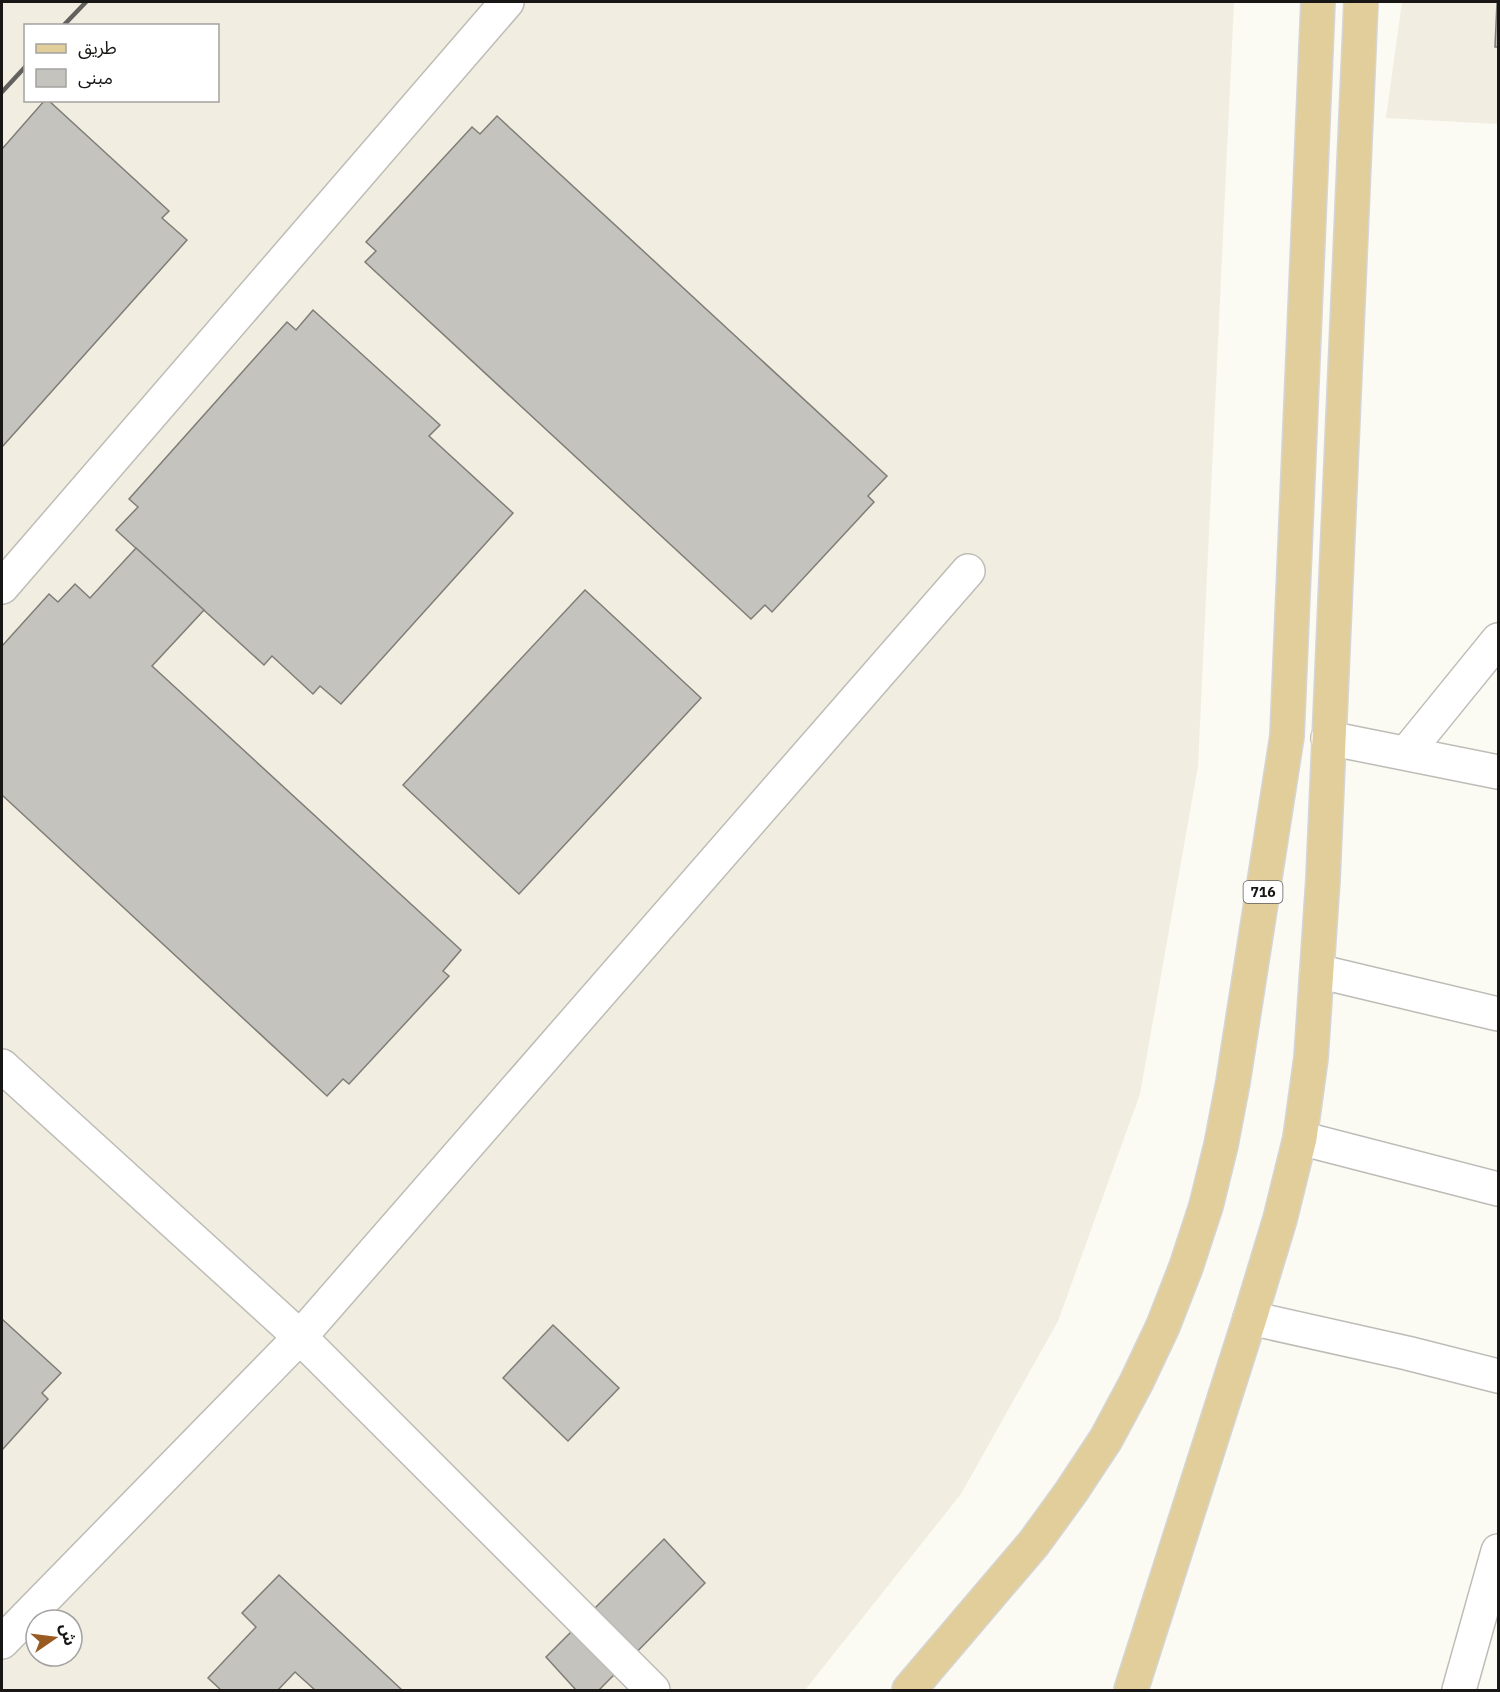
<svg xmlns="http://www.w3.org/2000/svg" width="1500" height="1692" viewBox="0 0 1500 1692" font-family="'IBM Plex Sans','Noto Sans Arabic',sans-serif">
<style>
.built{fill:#f1ede0;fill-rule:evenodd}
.building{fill:#c5c3bd;stroke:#7f7d78;stroke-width:1.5}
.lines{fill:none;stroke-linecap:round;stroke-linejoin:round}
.minor-casing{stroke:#bdbcb6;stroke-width:36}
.major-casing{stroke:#d5d5d5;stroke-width:36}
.minor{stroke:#fff;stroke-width:33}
.major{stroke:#e1ce9a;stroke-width:33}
.rail{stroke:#62615d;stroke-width:4.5}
.labels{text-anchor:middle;stroke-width:5;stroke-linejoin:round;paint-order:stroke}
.shield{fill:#fff;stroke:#5d5d5b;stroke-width:1.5}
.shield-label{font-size:14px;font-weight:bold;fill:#181715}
</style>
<rect width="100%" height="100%" fill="#fbfaf3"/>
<!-- built -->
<g class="built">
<path d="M 2,2 L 1234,2 L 1198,766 L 1140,1094 L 1058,1321 L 961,1494 L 805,1690 L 2,1690 ZM 26,26 L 218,26 L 218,100 L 26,100 ZM 36,1620 L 72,1620 L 72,1656 L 36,1656 Z"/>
<path d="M 1402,2 L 1498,2 L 1498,124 L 1386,118 Z"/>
</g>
<!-- building -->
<g class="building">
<path d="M 1497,2 L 1498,2 L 1498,47 L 1495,47 Z"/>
<path d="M 45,100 L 48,100 L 169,211 L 162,218 L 187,240 L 2,447 L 2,149 Z"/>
<path d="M 497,116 L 887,476 L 868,496 L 874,502 L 772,612 L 765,605 L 751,619 L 365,262 L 376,251 L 366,242 L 472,127 L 480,134 Z"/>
<path d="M 313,310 L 440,425 L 429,436 L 513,513 L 341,704 L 320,686 L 313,694 L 272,656 L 264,665 L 116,530 L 138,507 L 129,499 L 287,322 L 296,330 Z"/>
<path d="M 136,548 L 204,610 L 152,666 L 461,950 L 443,971 L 449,976 L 349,1084 L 343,1079 L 327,1096 L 2,795 L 2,646 L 49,594 L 58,602 L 75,584 L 90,598 Z"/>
<path d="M 585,590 L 701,698 L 519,894 L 403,785 Z"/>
<path d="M 2,1319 L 61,1373 L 42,1393 L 48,1399 L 2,1450 Z"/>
<path d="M 553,1325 L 619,1388 L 568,1441 L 503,1378 Z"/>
<path d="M 664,1539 L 705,1583 L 599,1690 L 576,1690 L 546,1657 Z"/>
<path d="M 279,1575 L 402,1690 L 315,1690 L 295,1672 L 278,1690 L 221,1690 L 208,1678 L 256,1627 L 242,1613 Z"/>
</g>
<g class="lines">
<defs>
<g id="minor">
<path d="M 2,587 L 507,2"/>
<path d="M 1328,738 L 1498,772"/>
<path d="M 1407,752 L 1498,640"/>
<path d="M 1317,971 L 1498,1014"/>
<path d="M 2,1066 L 300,1337 L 653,1690"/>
<path d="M 1300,1138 L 1498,1189"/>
<path d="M 1250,1318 L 1407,1353 L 1498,1376"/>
<path d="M 2,1642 L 300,1337 L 968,571"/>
<path d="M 1459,1690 L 1498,1551"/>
</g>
<g id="major">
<path d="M 909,1690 L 1034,1543 L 1071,1492 L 1106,1439 L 1136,1383 L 1163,1326 L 1186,1267 L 1206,1206 L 1221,1145 L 1233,1082 L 1287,736 L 1318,2"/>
<path d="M 1131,1690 L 1250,1318 L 1280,1219 L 1300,1138 L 1311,1058 L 1323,879 L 1361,2"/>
</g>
</defs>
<!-- minor casing -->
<use href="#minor" class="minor-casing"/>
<!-- major casing -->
<use href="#major" class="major-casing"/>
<!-- minor -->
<use href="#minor" class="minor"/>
<!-- major -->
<use href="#major" class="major"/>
<!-- rail -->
<g class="rail">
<path d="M 63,26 L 86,2"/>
<path d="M 2,92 L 26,66"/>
</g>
</g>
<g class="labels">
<!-- shield labels -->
<rect class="shield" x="1243.5" y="881" width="39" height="22" rx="4.5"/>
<g class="shield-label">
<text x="1263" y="897">716</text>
</g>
</g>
<!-- border -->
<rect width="1500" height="1692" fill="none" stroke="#181715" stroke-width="6"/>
<!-- legend -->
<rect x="24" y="24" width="195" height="78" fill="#ffffff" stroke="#a3a2a1" stroke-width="1.5"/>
<rect x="36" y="44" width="30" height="9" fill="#e1ce9a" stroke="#a3a2a1" stroke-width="1.5"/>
<text x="78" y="54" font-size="18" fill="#181715">طريق</text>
<rect x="36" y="69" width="30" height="18" fill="#c5c3bd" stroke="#a3a2a1" stroke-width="1.5"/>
<text x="78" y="84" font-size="18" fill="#181715">مبنى</text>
<!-- north arrow -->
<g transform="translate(54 1638) rotate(76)"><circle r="28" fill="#ffffff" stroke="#a3a2a1" stroke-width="1.5"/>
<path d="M0-4.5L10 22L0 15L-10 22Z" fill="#9a5b22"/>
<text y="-9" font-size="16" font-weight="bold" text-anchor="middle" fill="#181715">ش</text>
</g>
</svg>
